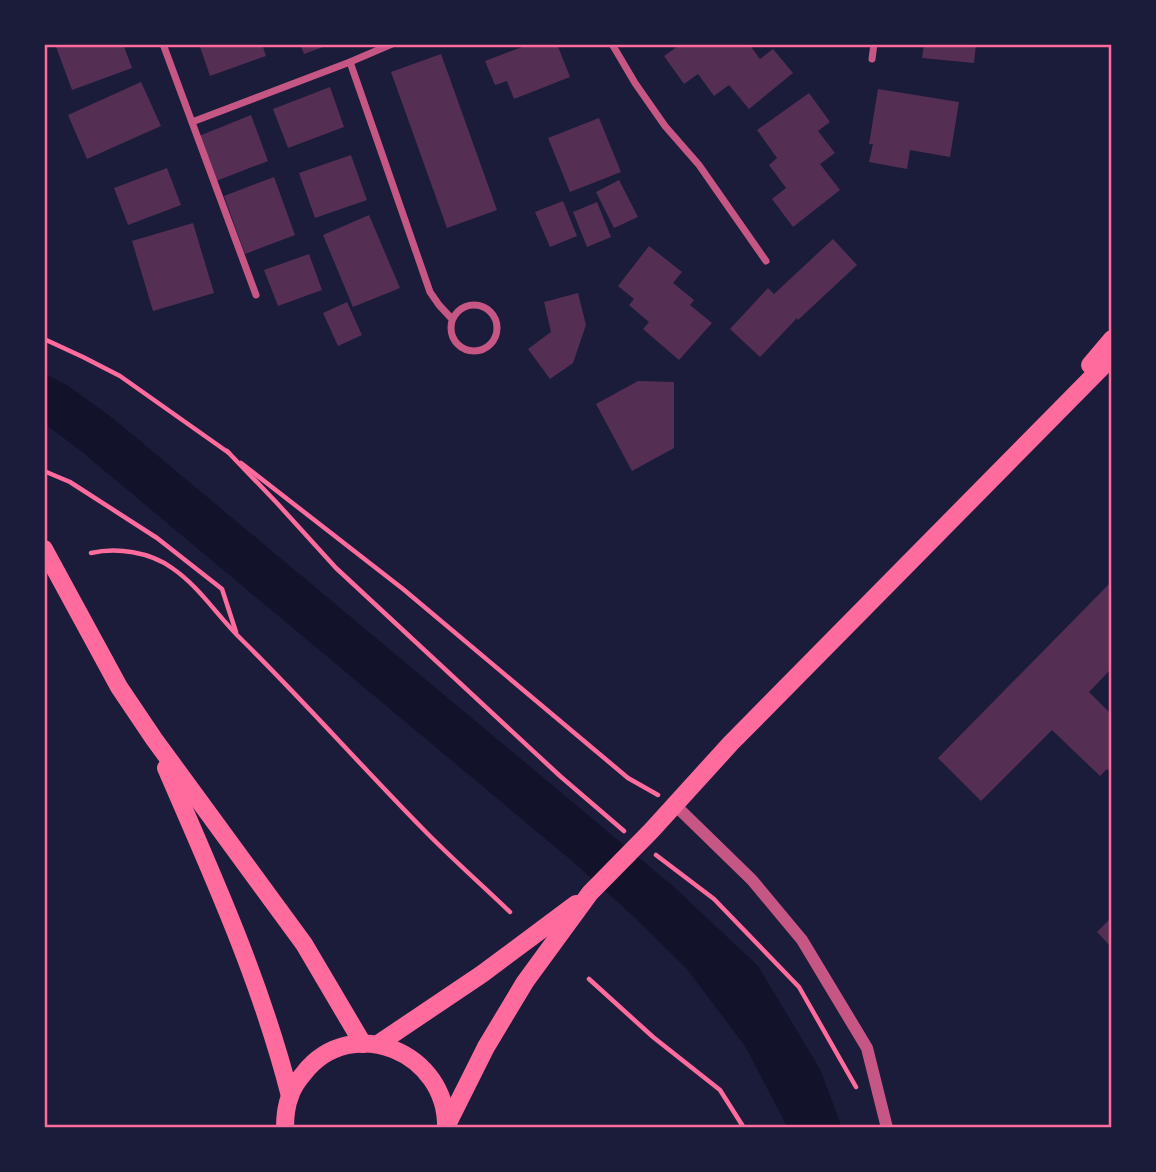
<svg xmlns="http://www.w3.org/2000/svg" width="1156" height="1172" viewBox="0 0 1156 1172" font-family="'DM Sans',sans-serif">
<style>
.water{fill:#12122b}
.building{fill:#542f53}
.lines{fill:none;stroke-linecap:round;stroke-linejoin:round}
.path{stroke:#ff6b9d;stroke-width:4.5}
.minor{stroke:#c65784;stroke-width:7}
.tertiary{stroke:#c65784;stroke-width:12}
.primary{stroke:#ff6b9d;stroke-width:18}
.neatline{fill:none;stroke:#ff6b9d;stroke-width:2.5}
</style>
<rect width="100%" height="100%" fill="#1b1b3a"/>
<!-- water -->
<path class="water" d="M 44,373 L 70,387 L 115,420 L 674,887 L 758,966 L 820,1069 L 842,1128 L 788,1128 L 745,1046 L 687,969 L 632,915 L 571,860 L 82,452 L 44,423 Z"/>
<!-- building -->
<g class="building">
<path d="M 55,44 L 123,44 L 132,68 L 72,90 Z"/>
<path d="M 199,44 L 262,44 L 266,56 L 210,76 Z"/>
<path d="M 300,44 L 331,44 L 304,54 Z"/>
<path d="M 530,44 L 557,44 L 570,77 L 514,99 L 507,81 L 495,85 L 485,61 Z"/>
<path d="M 681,44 L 725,44 L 727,47 L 731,44 L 749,44 L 760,59 L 773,49 L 793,73 L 749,109 L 729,85 L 714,96 L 698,74 L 684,84 L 664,56 Z"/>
<path d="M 924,44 L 976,44 L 974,63 L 922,58 Z"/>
<path d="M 441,54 L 497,210 L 447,228 L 391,72 Z"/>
<path d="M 141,82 L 161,126 L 87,159 L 68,115 Z"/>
<path d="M 330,87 L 344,127 L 288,148 L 273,109 Z"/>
<path d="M 878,89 L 959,102 L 950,157 L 910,150 L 907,169 L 869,162 L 873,144 L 869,144 Z"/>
<path d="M 809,93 L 830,122 L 818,131 L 835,153 L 820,164 L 840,190 L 793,227 L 772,199 L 786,188 L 769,165 L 777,158 L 757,130 Z"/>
<path d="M 251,115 L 268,161 L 216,181 L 199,136 Z"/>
<path d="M 599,118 L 621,172 L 570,192 L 548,138 Z"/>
<path d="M 351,155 L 367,200 L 315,218 L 299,173 Z"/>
<path d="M 167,168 L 181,205 L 128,225 L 114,188 Z"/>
<path d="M 274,177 L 295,235 L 245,254 L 224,196 Z"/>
<path d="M 619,180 L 638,217 L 614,228 L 596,192 Z"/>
<path d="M 563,201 L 577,236 L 550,247 L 535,212 Z"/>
<path d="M 597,202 L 611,237 L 587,247 L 573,212 Z"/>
<path d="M 369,215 L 400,288 L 353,307 L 323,235 Z"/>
<path d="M 193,223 L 214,293 L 153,311 L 132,241 Z"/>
<path d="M 833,239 L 857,265 L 798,320 L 797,318 L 760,357 L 730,329 L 768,288 L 774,294 Z"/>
<path d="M 649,246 L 682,272 L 673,283 L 694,300 L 690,305 L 712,323 L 679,360 L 643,329 L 649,322 L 629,305 L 634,299 L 618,286 Z"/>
<path d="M 309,254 L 322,290 L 278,306 L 264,270 Z"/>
<path d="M 578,293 L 586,325 L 573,363 L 550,379 L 528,349 L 551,332 L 544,302 Z"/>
<path d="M 347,302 L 362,335 L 338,346 L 323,313 Z"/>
<path d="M 638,381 L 674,382 L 674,448 L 632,471 L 596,404 Z"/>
<path d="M 1112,581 L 1112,668 L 1089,692 L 1112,715 L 1112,774 L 1107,769 L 1100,776 L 1052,730 L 981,801 L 938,758 Z"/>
<path d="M 1112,917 L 1112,948 L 1097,932 Z"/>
</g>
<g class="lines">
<!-- path -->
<g class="path">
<path d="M 44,339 L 83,357 L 120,376 L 229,453"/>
<path d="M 227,451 L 276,502 L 336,568 L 560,776 L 624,831"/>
<path d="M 241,463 L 403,589 L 628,778 L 658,795"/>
<path d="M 44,471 L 70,482 L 157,538 L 222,589 L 236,632"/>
<path d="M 91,553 C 117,547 150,552 172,568 C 200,587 218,617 242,640 C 304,701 361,766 422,828 C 450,857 481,884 510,912"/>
<path d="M 656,855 L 714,899 L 799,987 L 856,1087"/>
<path d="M 589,979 L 653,1037 L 720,1090 L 744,1128"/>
</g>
<!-- minor -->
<g class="minor">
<path d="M 163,44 L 256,295"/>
<path d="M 612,44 L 635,83 L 665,126 L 699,165 L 766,261"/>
<path d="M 872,59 L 874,44"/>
<path d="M 350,62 L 430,292 L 439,305 L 452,319"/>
<path d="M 192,122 L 350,62 L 392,44"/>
<circle cx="474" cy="328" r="23"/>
</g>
<!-- tertiary -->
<path class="tertiary" d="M 674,804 L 752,880 L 802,940 L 867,1048 L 887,1128"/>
<!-- primary -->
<g class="primary">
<path d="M 1090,365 L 1112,339"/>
<path d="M 44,549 L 119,687 L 154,739 L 304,944 L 363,1044"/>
<path d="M 166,768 C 213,876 261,982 290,1096"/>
<path d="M 378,1044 L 482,974 L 576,904"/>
<path d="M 447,1125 L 486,1047 L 525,982 L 590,893 L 651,831 L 731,743 L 1112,357"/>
<path d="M 285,1128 C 285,1117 286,1106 290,1096 C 293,1087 298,1080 304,1073 C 352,1012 448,1053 446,1128"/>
</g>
</g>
<!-- border -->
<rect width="1156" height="1172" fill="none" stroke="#1b1b3a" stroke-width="91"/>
<rect x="46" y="46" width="1064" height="1080" class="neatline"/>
</svg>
